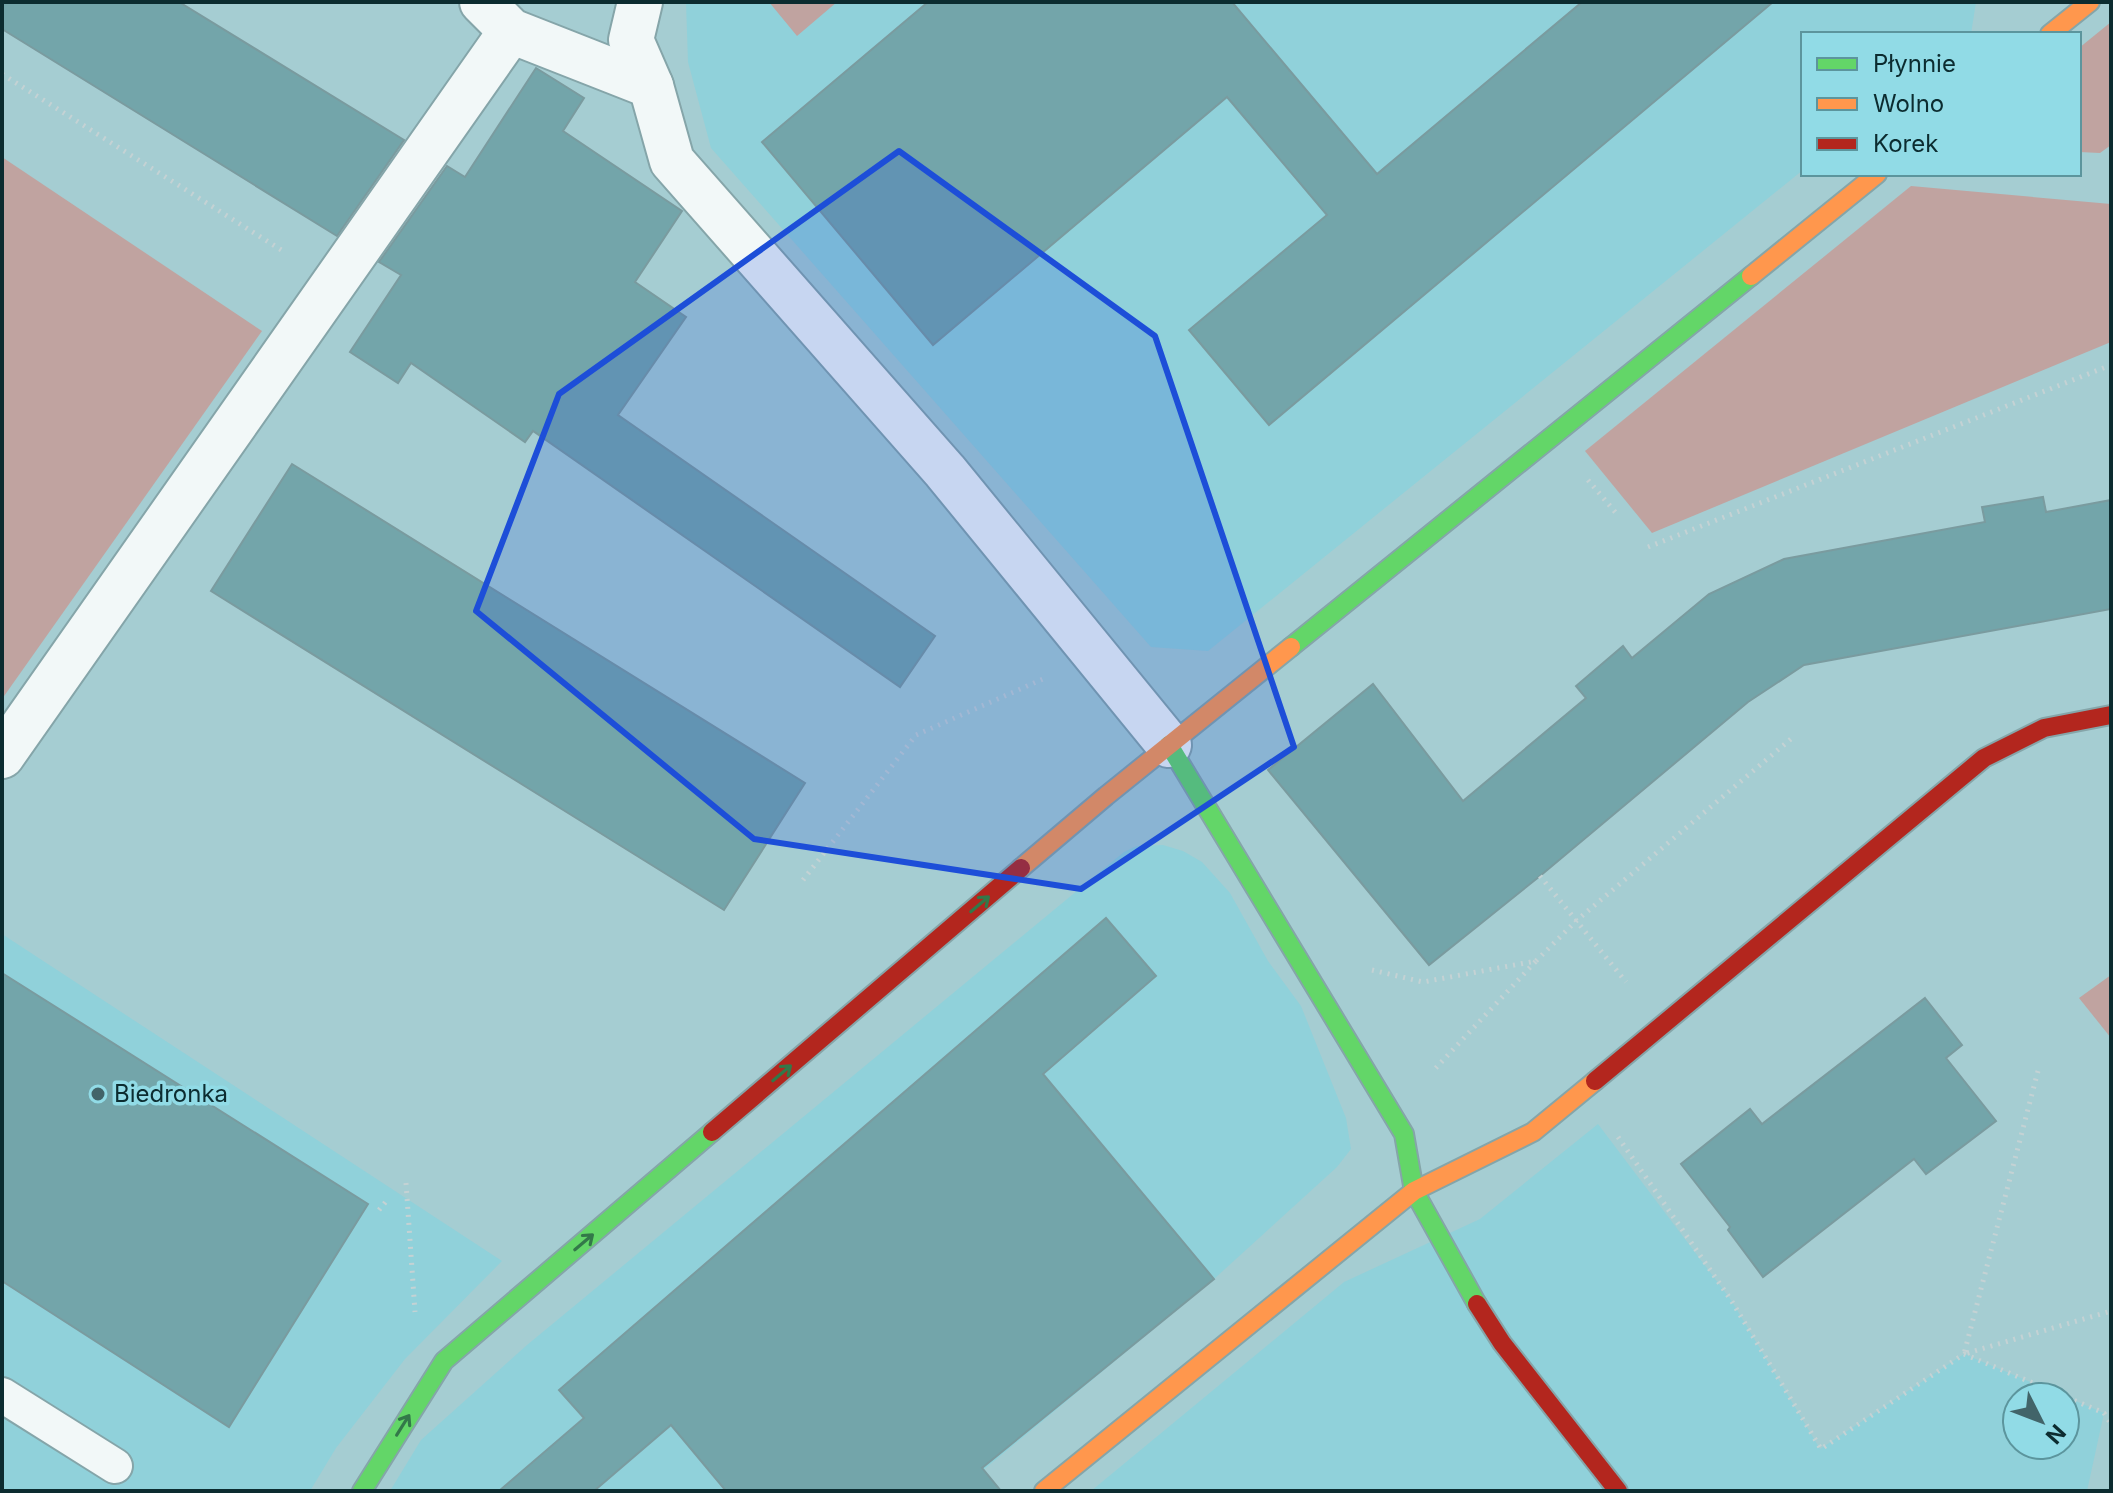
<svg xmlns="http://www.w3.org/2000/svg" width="2113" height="1493" viewBox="0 0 2113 1493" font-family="Inter,sans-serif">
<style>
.built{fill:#90d1da;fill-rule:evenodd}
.green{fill:#c0a3a0}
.building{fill:#73a5aa;stroke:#7a9b9f;stroke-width:2}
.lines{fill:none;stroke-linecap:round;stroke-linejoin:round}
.lane-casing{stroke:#85a5a9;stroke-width:38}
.street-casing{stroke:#85a5a9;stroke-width:48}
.fast-casing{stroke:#85a5a9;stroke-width:22}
.slow-casing{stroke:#85a5a9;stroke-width:22}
.jam-casing{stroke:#85a5a9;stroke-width:22}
.path{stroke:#c4d2d4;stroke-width:5;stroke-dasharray:2 6;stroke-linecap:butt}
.lane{stroke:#f2f8f8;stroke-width:34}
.street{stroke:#f2f8f8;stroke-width:44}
.fast{stroke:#63d668;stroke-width:18}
.slow{stroke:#ff974d;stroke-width:18}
.jam{stroke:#b3261e;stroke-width:18}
.oneway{stroke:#337849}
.marked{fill:#1d4ed8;fill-opacity:0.2;stroke:#1d4ed8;stroke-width:6;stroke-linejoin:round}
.poi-dot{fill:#426469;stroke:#91dbe6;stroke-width:3}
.labels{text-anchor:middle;stroke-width:7;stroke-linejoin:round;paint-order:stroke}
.poi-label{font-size:24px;fill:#0c2c30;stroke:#91dbe6;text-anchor:start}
</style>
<rect width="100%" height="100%" fill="#a5cdd2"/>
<!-- built -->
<g class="built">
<path d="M 686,2 L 1976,2 L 1971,34 L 1803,34 L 1803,170 L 1208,651 L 1151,647 L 711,148 L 688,62 Z"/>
<path d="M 1163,845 L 1183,851 L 1202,862 L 1230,893 L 1268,961 L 1301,1006 L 1346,1118 L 1351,1149 L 1337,1167 L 1214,1279 L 958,1491 L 390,1491 L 421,1440 L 527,1345 L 1124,852 L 1137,846 Z"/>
<path d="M 2,934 L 502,1261 L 405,1359 L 336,1448 L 310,1491 L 2,1491 Z"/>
<path d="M 1598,1124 L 1731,1300 L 1820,1449 L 1964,1354 L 2104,1413 L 2087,1491 L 1091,1491 L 1344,1282 L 1480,1219 ZM 2017,1397 L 2065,1397 L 2065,1445 L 2017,1445 Z"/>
</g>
<!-- green -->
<g class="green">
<path d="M 769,2 L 837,2 L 797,36 Z"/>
<path d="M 2111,22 L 2111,145 L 2100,153 L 2079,152 L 2079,48 Z"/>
<path d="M 2,157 L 262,331 L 2,699 Z"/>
<path d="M 1911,186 L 2111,204 L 2111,342 L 1652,533 L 1585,451 Z"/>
<path d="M 2111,975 L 2111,1038 L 2079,998 Z"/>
</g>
<!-- building -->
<g class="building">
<path d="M 2,2 L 179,2 L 404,140 L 337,236 L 2,29 Z"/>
<path d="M 928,2 L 1232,2 L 1377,174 L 1582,2 L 1773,2 L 1269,425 L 1189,330 L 1327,215 L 1227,97 L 933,345 L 762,142 Z"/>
<path d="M 536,68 L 584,98 L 563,131 L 682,211 L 635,282 L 686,317 L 618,415 L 935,636 L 900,687 L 533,431 L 525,442 L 411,363 L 398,383 L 350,352 L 401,275 L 379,262 L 447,166 L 465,177 Z"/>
<path d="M 292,464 L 805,783 L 724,910 L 211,591 Z"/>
<path d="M 2043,497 L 2046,512 L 2111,500 L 2111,609 L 1804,665 L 1748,702 L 1540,876 L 1429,965 L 1268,770 L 1373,684 L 1463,801 L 1586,698 L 1576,686 L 1623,646 L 1632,658 L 1709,594 L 1784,559 L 1985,522 L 1982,507 Z"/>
<path d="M 1106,918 L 1156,976 L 1043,1074 L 1214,1279 L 982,1468 L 1001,1491 L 726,1491 L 671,1425 L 594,1491 L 499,1491 L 584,1418 L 559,1390 Z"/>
<path d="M 2,973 L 368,1204 L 229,1427 L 2,1281 Z"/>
<path d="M 1925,998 L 1962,1045 L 1946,1058 L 1996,1121 L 1926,1174 L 1914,1159 L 1763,1277 L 1728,1230 L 1730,1227 L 1681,1164 L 1750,1109 L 1762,1124 Z"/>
</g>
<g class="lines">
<defs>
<path id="lane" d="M 2,1395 L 115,1466"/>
<g id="street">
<path d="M 482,2 L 511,31 L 651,86 L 672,161 L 945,471 L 1169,745"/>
<path d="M 640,2 L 631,40 L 651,86"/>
<path d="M 2,756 L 511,31"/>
</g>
<g id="fast">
<path d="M 1291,647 L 1751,276"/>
<path d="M 1169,745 L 1404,1134 L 1414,1191 L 1477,1304"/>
<path d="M 362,1491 L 444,1361 L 712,1132"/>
</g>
<g id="slow">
<path d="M 2050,34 L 2090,2"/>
<path d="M 1751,276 L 1877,174"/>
<path d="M 1021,868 L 1106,796 L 1291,647"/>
<path d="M 1044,1491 L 1414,1191 L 1533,1132 L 1595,1081"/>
</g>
<g id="jam">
<path d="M 1595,1081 L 1984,758 L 2044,728 L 2111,715"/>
<path d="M 712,1132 L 1021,868"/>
<path d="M 1477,1304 L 1502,1343 L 1618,1491"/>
</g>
</defs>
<!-- lane casing -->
<use href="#lane" class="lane-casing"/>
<!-- street casing -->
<use href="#street" class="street-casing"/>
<!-- fast casing -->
<use href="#fast" class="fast-casing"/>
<!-- slow casing -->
<use href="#slow" class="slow-casing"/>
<!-- jam casing -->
<use href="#jam" class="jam-casing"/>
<!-- path -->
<g class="path">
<path d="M 2,74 L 286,253"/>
<path d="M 1588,480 L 1616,513"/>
<path d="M 1648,547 L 2111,365"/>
<path d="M 1540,876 L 1626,982"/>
<path d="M 803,880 L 916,735 L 1043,679"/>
<path d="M 1536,961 L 1576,921 L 1792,738"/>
<path d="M 1372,970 L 1423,982 L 1536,961 L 1433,1071"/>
<path d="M 2038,1071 L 1964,1354 L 2111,1311"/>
<path d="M 1618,1137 L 1731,1300 L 1821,1449 L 1964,1354 L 2104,1413 L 2111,1424"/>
<path d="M 406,1183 L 415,1312"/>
<path d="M 379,1210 L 388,1199"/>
</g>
<!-- lane -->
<use href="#lane" class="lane"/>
<!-- street -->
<use href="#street" class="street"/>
<!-- fast -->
<use href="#fast" class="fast"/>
<!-- slow -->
<use href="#slow" class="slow"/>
<!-- jam -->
<use href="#jam" class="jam"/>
</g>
<!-- one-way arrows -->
<defs><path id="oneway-shaft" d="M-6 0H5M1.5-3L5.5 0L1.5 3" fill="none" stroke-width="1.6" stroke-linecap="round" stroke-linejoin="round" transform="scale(2)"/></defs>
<g class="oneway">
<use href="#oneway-shaft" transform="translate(980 904) rotate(-40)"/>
<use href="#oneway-shaft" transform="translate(782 1073) rotate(-40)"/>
<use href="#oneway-shaft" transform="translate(584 1242) rotate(-40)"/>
<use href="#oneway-shaft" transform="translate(403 1425) rotate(-58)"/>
</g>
<!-- marked area -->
<path class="marked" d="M 899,151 L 1155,336 L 1294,747 L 1081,889 L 754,839 L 476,611 L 559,394 Z"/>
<!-- markers -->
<circle class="poi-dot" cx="98" cy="1094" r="8"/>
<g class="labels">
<!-- poi labels -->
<g class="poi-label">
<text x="114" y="1102">Biedronka</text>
</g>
</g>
<!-- border -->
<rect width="2113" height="1493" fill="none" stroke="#0c2c30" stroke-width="8"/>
<!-- legend -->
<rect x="1801" y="32" width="280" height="144" fill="#91dbe6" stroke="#5c959d" stroke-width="2"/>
<rect x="1817" y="58" width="40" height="12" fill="#63d668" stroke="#5c959d" stroke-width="2"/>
<text x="1873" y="72" font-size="24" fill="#0c2c30">Płynnie</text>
<rect x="1817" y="98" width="40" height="12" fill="#ff974d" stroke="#5c959d" stroke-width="2"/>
<text x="1873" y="112" font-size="24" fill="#0c2c30">Wolno</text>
<rect x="1817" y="138" width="40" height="12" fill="#b3261e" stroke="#5c959d" stroke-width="2"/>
<text x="1873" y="152" font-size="24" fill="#0c2c30">Korek</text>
<!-- north arrow -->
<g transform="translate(2041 1421) rotate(132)"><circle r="38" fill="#91dbe6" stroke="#5c959d" stroke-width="2"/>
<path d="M0-6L14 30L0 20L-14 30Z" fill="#426469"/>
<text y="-12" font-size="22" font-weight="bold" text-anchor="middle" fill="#0c2c30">N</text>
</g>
</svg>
